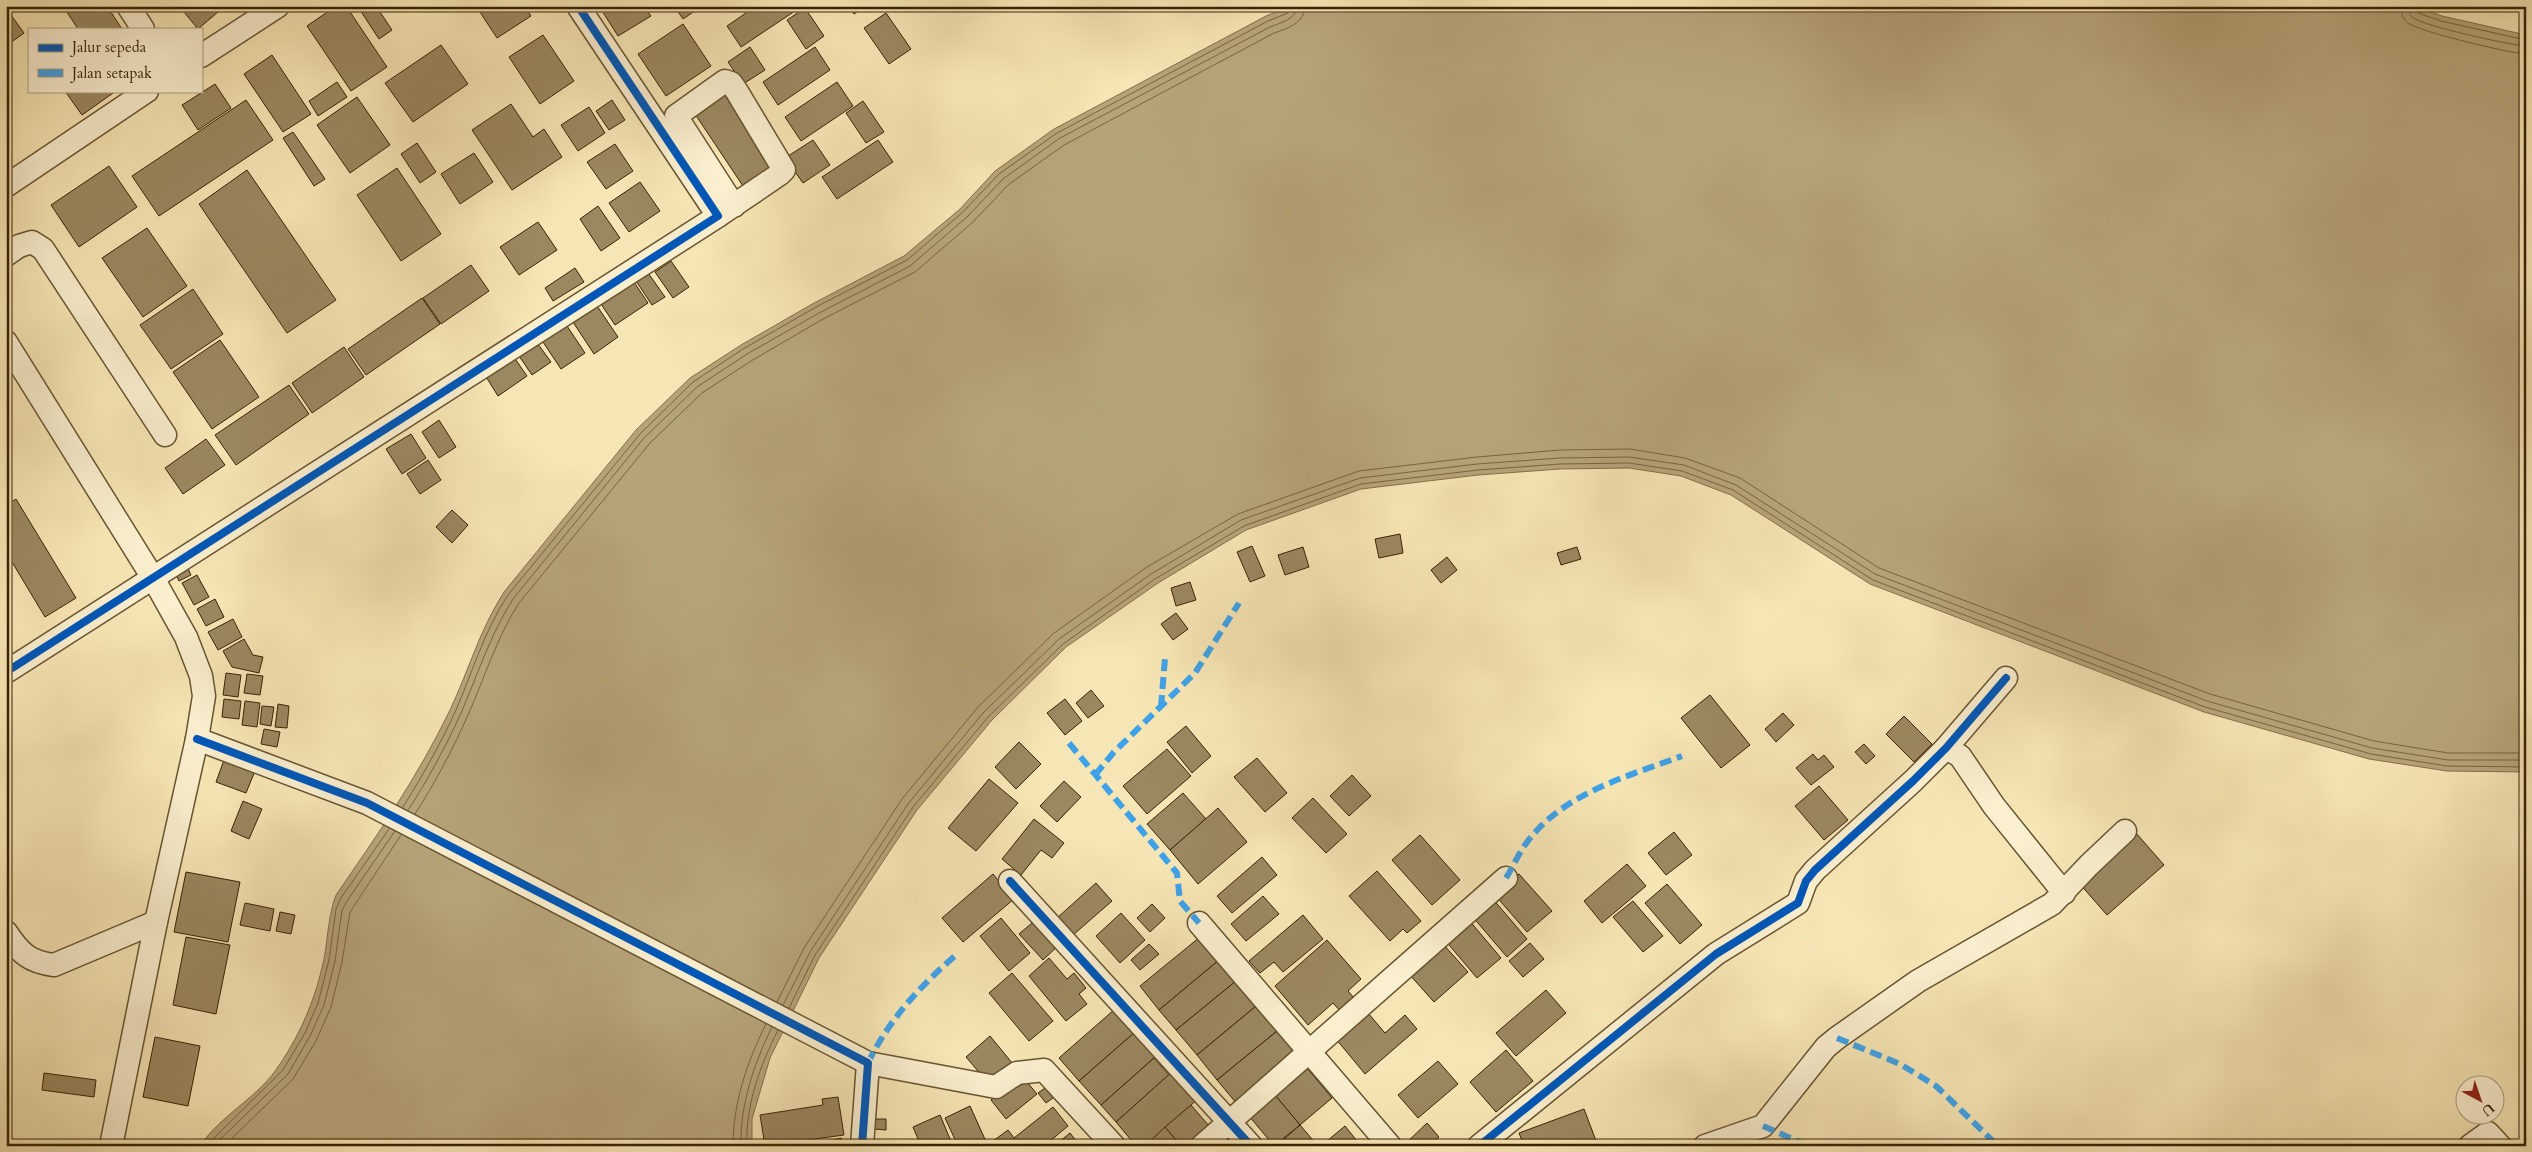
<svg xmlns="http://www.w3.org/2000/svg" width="2532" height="1152" viewBox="0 0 2532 1152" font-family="Cardo,serif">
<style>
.water{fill:#b6a479;stroke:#84704a}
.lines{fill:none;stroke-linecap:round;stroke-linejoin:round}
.shore{stroke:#77643e;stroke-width:1}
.building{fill:#9b8860;stroke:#382304}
.minor-casing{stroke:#685430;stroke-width:25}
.minor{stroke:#faefcf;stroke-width:22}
.quiet{stroke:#3fa2e9;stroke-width:6;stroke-dasharray:12 6;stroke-linecap:butt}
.cycleway-casing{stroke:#faefcf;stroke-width:11}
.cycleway{stroke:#0057b8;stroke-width:8}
</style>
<rect width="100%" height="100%" fill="#f7e6b5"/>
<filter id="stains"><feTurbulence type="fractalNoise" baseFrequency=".004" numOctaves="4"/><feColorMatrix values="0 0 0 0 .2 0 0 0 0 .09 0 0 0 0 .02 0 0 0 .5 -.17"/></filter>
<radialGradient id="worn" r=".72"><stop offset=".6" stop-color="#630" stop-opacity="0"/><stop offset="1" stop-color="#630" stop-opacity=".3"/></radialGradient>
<!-- water -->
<path class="water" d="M 1291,6 L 2413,6 L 2442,16 L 2526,35 L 2526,772 L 2447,771 L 2369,759 L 2204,712 L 1870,584 L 1731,495 L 1681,476 L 1629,468 L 1560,469 L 1478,475 L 1361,489 L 1246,530 L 1158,583 L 1066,647 L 992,720 L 917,810 L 819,958 L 770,1058 L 752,1119 L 752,1146 L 200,1146 C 221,1114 260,1097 280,1064 C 302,1031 316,997 324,959 C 328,938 328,916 336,895 C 378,834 417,778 450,710 C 469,670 479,631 504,592 L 636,430 L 690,378 L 741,345 L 814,303 L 904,256 L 960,209 L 995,171 L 1054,129 L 1266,16 Z"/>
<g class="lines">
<!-- shore -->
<g class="shore">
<path d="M 2400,6 C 2401,13 2403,19 2408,23 C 2420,32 2509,53 2526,54"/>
<path d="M 2408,6 C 2408,10 2409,14 2412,17 C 2422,26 2510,45 2526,46"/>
<path d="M 2414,6 L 2418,13 L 2441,21 L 2526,40"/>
<path d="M 403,807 C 422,777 441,743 456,710 C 473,671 484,631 508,595 L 640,434 L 693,382 L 743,349 L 816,307 L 907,260 L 963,212 L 999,174 L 1057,133 L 1268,21 L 1288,13 L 1291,6"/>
<path d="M 408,810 C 428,780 446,746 461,713 C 478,674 490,635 513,599 L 644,438 L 697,387 L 747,354 L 819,313 L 910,266 L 967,217 L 1003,179 L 1060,138 L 1270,27 C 1282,22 1296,20 1297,6"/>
<path d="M 415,814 C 435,783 453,749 468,715 C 485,677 496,639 519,603 L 650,443 L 702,393 L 751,361 L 823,319 L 915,272 L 972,223 L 1008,185 L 1064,145 L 1274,33 C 1288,28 1304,24 1305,6"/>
<path d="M 777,1002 L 804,948 L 902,799 L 978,707 L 1054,633 L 1147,567 L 1238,514 L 1359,471 L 1477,457 L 1560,450 L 1630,449 L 1685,458 L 1740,478 L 1879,568 L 2210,694 L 2374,741 L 2448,753 L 2526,753"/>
<path d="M 783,1005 L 810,952 L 908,804 L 983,713 L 1059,639 L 1151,574 L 1241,520 L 1360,478 L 1477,464 L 1560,458 L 1629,457 L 1684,465 L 1736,485 L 1875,574 L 2207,701 L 2372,748 L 2448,760 L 2526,760"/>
<path d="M 789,1008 L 815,955 L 913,807 L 988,717 L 1063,644 L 1155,579 L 1244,526 L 1361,484 L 1478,470 L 1560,464 L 1629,463 L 1682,471 L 1733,490 L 1873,580 L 2205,707 L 2371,754 L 2447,766 L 2526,767"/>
<path d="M 206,1146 L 283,1070 L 305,1033 L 318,1003 L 329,960 L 336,909 L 341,898 L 389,829"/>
<path d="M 213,1146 L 288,1074 L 310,1036 L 324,1005 L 335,961 L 342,910 L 347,901 L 395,831"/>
<path d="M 224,1146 L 293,1079 L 316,1041 L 331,1007 L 342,962 L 350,912 L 401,835"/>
<path d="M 733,1146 C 733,1103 747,1062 766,1024"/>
<path d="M 741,1146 C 740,1104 754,1064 772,1027"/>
<path d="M 747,1146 C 745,1106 760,1066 778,1030"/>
</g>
</g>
<!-- building -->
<g class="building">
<path d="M 63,6 L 107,6 L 122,29 L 78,29 Z"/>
<path d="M 179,6 L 213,6 L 218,12 L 198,29 Z"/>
<path d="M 336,6 L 346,6 L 387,67 L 351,91 L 307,26 Z"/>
<path d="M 372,6 L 376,6 L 392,30 L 379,39 L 362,13 Z"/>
<path d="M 476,6 L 525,6 L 531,16 L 497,38 Z"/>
<path d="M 599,6 L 644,6 L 651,16 L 618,36 Z"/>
<path d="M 674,6 L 702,6 L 683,19 Z"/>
<path d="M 756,6 L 792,6 L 795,11 L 741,47 L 727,26 Z"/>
<path d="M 848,6 L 866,6 L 854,14 Z"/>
<path d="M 6,8 L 24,33 L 6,46 Z"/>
<path d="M 805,8 L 824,36 L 806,49 L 787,20 Z"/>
<path d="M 886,13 L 911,49 L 889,64 L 864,28 Z"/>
<path d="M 683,24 L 711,66 L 666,96 L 638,54 Z"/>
<path d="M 543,35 L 574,81 L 540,104 L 509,57 Z"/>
<path d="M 441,45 L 468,84 L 413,122 L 385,83 Z"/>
<path d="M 750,47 L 765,70 L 743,84 L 728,62 Z"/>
<path d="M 815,47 L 830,70 L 778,105 L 763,82 Z"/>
<path d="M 272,55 L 311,114 L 283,132 L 244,74 Z"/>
<path d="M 337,82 L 347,97 L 318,116 L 309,101 Z"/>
<path d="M 837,82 L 853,106 L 801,141 L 785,117 Z"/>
<path d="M 215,84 L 231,108 L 198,130 L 182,105 Z"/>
<path d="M 720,88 L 773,167 L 743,186 L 691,108 Z"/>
<path d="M 65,91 L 116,91 L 82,115 Z"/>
<path d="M 357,97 L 390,145 L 350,173 L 317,125 Z"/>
<path d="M 246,100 L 273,140 L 159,216 L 132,176 Z"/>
<path d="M 612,100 L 625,120 L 609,130 L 596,111 Z"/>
<path d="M 863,101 L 884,132 L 866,143 L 846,113 Z"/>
<path d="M 511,104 L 533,137 L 544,129 L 562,157 L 512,190 L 472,130 Z"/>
<path d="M 589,107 L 605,133 L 578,151 L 561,125 Z"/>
<path d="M 293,132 L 325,179 L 314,186 L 283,138 Z"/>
<path d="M 813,140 L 830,165 L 803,183 L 785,158 Z"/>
<path d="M 878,140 L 893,162 L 837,199 L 822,177 Z"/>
<path d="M 417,143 L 436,172 L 420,183 L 401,154 Z"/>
<path d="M 615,144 L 633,171 L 606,189 L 587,162 Z"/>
<path d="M 474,153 L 493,182 L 460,204 L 441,174 Z"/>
<path d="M 109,166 L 137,207 L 79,247 L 51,205 Z"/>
<path d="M 397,168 L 441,234 L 401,261 L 357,195 Z"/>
<path d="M 247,170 L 336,300 L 287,333 L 199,204 Z"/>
<path d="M 640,182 L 660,211 L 629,232 L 609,203 Z"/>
<path d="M 598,206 L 620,238 L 601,251 L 580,219 Z"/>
<path d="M 538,222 L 557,250 L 519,275 L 500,247 Z"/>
<path d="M 147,228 L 187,286 L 143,317 L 102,258 Z"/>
<path d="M 671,261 L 689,287 L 673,298 L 655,272 Z"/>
<path d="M 471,265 L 489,291 L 441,324 L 423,298 Z"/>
<path d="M 575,268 L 584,282 L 553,301 L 545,288 Z"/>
<path d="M 646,270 L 665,297 L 652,305 L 634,278 Z"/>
<path d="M 630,276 L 648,303 L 615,325 L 597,298 Z"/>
<path d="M 193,289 L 223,334 L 171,369 L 140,325 Z"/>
<path d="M 422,298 L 440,324 L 366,375 L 348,349 Z"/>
<path d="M 595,303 L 618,337 L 594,354 L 571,319 Z"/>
<path d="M 563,320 L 585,353 L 561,369 L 539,336 Z"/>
<path d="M 220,340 L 259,397 L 212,429 L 173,372 Z"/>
<path d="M 535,340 L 551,362 L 532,375 L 517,353 Z"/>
<path d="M 344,347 L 364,377 L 312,413 L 292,383 Z"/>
<path d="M 511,353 L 527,376 L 498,396 L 483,372 Z"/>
<path d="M 289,385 L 309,414 L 236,465 L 215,435 Z"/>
<path d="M 439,420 L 456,447 L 439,458 L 422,432 Z"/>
<path d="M 411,434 L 426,458 L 402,474 L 386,449 Z"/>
<path d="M 206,439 L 225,465 L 183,494 L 165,468 Z"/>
<path d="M 428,460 L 441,480 L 420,494 L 407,474 Z"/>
<path d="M 16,499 L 76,598 L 45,617 L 6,552 L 6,505 Z"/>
<path d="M 452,510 L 468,525 L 452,543 L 436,527 Z"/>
<path d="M 1400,534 L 1403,553 L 1379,558 L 1375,539 Z"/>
<path d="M 1252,546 L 1265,576 L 1250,582 L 1237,552 Z"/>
<path d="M 1303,547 L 1309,567 L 1285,575 L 1278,555 Z"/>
<path d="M 1577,547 L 1581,559 L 1561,565 L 1557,553 Z"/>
<path d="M 1447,557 L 1457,570 L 1441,583 L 1431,570 Z"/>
<path d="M 186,564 L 191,575 L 179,581 L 174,570 Z"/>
<path d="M 197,575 L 209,597 L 194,605 L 182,583 Z"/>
<path d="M 1190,582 L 1196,600 L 1176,606 L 1171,588 Z"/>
<path d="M 215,599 L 224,617 L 206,626 L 197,609 Z"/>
<path d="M 1176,613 L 1188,629 L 1173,640 L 1161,624 Z"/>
<path d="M 233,619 L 242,637 L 218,650 L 208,632 Z"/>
<path d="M 244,639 L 253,655 L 263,657 L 259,673 L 232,667 L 223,651 Z"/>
<path d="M 226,673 L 241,675 L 238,697 L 223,695 Z"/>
<path d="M 247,674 L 263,676 L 260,695 L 244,693 Z"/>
<path d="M 1091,690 L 1104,706 L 1088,718 L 1076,703 Z"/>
<path d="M 1710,695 L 1750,745 L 1721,768 L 1681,718 Z"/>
<path d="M 224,699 L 241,701 L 239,719 L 222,717 Z"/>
<path d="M 1065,699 L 1082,721 L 1065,735 L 1047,713 Z"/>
<path d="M 245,701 L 260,703 L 257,727 L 242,725 Z"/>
<path d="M 278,704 L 289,706 L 287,728 L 275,727 Z"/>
<path d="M 262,706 L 274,707 L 271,726 L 260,724 Z"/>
<path d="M 1783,713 L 1794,725 L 1776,742 L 1765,729 Z"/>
<path d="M 1904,716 L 1932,744 L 1914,762 L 1886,734 Z"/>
<path d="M 1186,726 L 1211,756 L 1192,773 L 1167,742 Z"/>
<path d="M 264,729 L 280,732 L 277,747 L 261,744 Z"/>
<path d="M 1019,742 L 1041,764 L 1016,789 L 995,767 Z"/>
<path d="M 1864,744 L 1875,756 L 1866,764 L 1855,752 Z"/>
<path d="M 1167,749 L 1191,776 L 1147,814 L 1123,786 Z"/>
<path d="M 1813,754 L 1818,760 L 1824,755 L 1834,767 L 1811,785 L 1796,768 Z"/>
<path d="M 1257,758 L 1287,793 L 1265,812 L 1234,777 Z"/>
<path d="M 224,760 L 255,771 L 246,793 L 216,782 Z"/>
<path d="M 1352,775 L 1371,796 L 1349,816 L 1330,796 Z"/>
<path d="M 989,779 L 1018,803 L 976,851 L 948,828 Z"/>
<path d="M 1064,781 L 1081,797 L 1057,822 L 1040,806 Z"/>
<path d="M 1819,786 L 1848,820 L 1824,840 L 1795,806 Z"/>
<path d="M 1183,793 L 1206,819 L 1170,850 L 1147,824 Z"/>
<path d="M 1313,798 L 1347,834 L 1326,853 L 1292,818 Z"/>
<path d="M 243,801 L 262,809 L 249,839 L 231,831 Z"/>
<path d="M 1218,808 L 1247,842 L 1198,884 L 1170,850 Z"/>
<path d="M 1034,819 L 1064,843 L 1052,858 L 1041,850 L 1021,875 L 1002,859 Z"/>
<path d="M 1674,832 L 1692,855 L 1666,875 L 1648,853 Z"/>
<path d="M 2136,833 L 2164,865 L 2107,915 L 2079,883 Z"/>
<path d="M 1420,835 L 1460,880 L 1432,905 L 1392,860 Z"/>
<path d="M 1262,857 L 1277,875 L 1232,913 L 1217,896 Z"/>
<path d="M 1627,864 L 1646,886 L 1602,923 L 1584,901 Z"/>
<path d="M 1377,871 L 1421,921 L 1407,933 L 1403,929 L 1390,941 L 1349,896 Z"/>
<path d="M 186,872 L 240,882 L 228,942 L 174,932 Z"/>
<path d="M 993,874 L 1014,899 L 963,942 L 942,918 Z"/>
<path d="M 1519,874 L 1552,911 L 1527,932 L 1495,895 Z"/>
<path d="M 1096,883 L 1112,901 L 1073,935 L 1057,918 Z"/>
<path d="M 1667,884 L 1702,925 L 1680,944 L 1645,903 Z"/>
<path d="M 1263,896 L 1279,914 L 1246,941 L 1231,924 Z"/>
<path d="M 1492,898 L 1527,939 L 1507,957 L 1472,916 Z"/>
<path d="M 1633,901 L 1663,936 L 1643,952 L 1613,917 Z"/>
<path d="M 245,903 L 274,909 L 270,931 L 240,925 Z"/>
<path d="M 1152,904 L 1165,918 L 1150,932 L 1137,918 Z"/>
<path d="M 280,912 L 295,915 L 291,934 L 276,931 Z"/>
<path d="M 1121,913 L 1145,940 L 1120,963 L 1096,936 Z"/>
<path d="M 1303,915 L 1323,939 L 1283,972 L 1274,962 L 1260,973 L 1249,961 Z"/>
<path d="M 1001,918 L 1030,953 L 1009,971 L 980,936 Z"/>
<path d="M 1038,918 L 1061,943 L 1043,960 L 1019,934 Z"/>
<path d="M 1468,919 L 1501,958 L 1477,978 L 1444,939 Z"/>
<path d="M 186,937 L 230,945 L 216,1014 L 173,1005 Z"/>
<path d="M 1200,937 L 1219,960 L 1159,1010 L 1140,986 Z"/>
<path d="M 1327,940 L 1361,979 L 1348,991 L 1355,999 L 1341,1012 L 1333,1003 L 1308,1025 L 1275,986 Z"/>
<path d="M 1530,943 L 1544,959 L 1523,977 L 1509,961 Z"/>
<path d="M 1149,944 L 1159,954 L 1140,970 L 1131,960 Z"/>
<path d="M 1443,944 L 1468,972 L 1434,1002 L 1409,974 Z"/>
<path d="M 1049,958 L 1067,979 L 1074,973 L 1086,988 L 1079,994 L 1087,1004 L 1066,1021 L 1029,976 Z"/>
<path d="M 1219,960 L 1236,981 L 1176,1030 L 1159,1010 Z"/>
<path d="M 1012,973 L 1053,1021 L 1029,1041 L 989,993 Z"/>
<path d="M 1236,981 L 1256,1006 L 1197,1055 L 1176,1030 Z"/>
<path d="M 1546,990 L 1566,1013 L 1516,1056 L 1496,1033 Z"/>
<path d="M 1256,1006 L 1277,1031 L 1217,1080 L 1197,1055 Z"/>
<path d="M 1115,1009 L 1135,1032 L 1079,1081 L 1059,1058 Z"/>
<path d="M 1368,1013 L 1385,1033 L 1405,1015 L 1417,1029 L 1365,1074 L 1336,1039 Z"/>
<path d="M 1277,1031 L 1297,1055 L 1237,1104 L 1217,1080 Z"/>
<path d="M 1135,1032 L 1156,1056 L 1101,1105 L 1079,1081 Z"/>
<path d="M 990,1036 L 1013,1064 L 989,1084 L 966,1057 Z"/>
<path d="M 155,1037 L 200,1046 L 188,1106 L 143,1097 Z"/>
<path d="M 1506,1050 L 1533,1081 L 1496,1112 L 1470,1082 Z"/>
<path d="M 1154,1058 L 1169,1075 L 1116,1122 L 1101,1105 Z"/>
<path d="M 1438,1061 L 1458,1084 L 1418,1118 L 1398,1095 Z"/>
<path d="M 1307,1068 L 1332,1098 L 1300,1125 L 1275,1095 Z"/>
<path d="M 1174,1070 L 1199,1098 L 1145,1146 L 1136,1146 L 1116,1122 Z"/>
<path d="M 44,1073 L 96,1080 L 94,1097 L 42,1090 Z"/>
<path d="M 1022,1076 L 1037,1094 L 1006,1119 L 991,1100 Z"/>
<path d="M 1049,1085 L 1057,1095 L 1046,1103 L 1038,1093 Z"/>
<path d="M 1275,1095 L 1300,1125 L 1274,1146 L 1249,1116 Z"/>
<path d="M 838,1097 L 844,1135 L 765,1146 L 760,1115 L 823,1105 L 822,1099 Z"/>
<path d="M 1191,1105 L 1210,1127 L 1189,1146 L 1181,1146 L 1165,1127 Z"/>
<path d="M 970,1106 L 988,1146 L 958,1146 L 945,1118 Z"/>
<path d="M 1053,1107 L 1068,1126 L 1044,1146 L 997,1146 L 993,1141 L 1008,1130 L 1014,1138 Z"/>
<path d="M 1584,1109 L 1598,1146 L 1524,1146 L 1519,1133 Z"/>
<path d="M 940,1115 L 953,1146 L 921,1146 L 913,1127 Z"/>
<path d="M 874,1119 L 886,1119 L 886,1130 L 874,1129 Z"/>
<path d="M 1427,1123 L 1439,1137 L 1429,1146 L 1403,1146 Z"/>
<path d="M 1300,1125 L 1318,1146 L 1276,1146 Z"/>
<path d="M 1345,1126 L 1361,1146 L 1321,1146 Z"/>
<path d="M 1165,1127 L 1181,1146 L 1145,1146 Z"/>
<path d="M 1070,1133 L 1080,1146 L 1054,1146 Z"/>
<path d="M 841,1138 L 843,1146 L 809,1146 Z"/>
</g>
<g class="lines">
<defs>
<g id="minor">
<path d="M 128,6 L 143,29"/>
<path d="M 201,56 L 278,6"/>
<path d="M 6,186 L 147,91"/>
<path d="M 718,216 L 780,174 L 784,170 L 736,90 L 731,83 L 725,81 L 676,116 L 734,206"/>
<path d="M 6,255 L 19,246 L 32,242 L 43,249 L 165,435"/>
<path d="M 6,342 L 153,578 L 186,637 L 201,676 L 204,696 L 197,739 L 156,922 L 111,1146"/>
<path d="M 6,672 L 718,216 L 578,6"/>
<path d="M 197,739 L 367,803 L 868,1063 L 862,1146"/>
<path d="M 1946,748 L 1960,756 L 1994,806 L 2064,893"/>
<path d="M 1010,881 L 1251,1146"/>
<path d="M 1199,923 L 1390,1146"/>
<path d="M 6,932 C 20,953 29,962 54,965 L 156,922"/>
<path d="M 868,1063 L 996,1087 L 1017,1073 L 1044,1070 L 1114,1146"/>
<path d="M 1202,1146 L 1506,878"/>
<path d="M 1479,1146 L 1716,954 L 1798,903 L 1806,881 L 1815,870 L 1913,781 L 1946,748 L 2006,678"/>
<path d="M 1705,1146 L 1763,1126 L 1826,1047 L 1837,1038 L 1918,981 L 2052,904 L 2089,865 L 2125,831"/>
<path d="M 2470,1146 L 2488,1133 L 2500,1146"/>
</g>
</defs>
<!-- minor casing -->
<use href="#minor" class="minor-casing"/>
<!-- minor -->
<use href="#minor" class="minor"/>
<!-- quiet -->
<g class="quiet">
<path d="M 1161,707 L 1165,658"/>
<path d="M 1069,743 L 1177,873 L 1180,901 L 1199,923"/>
<path d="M 1095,775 L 1114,752 L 1195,673 L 1239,603"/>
<path d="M 1506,878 C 1514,865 1521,848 1532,836 C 1568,792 1631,775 1682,756"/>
<path d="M 1837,1038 L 1900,1064 L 1936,1086 L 1998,1146"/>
<path d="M 868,1063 C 888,1021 920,986 955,956"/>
<path d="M 1763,1126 L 1809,1146"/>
</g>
<defs>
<g id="cycleway">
<path d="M 6,672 L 718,216 L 578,6"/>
<path d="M 197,739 L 367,803 L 868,1063 L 862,1146"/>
<path d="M 1010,881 L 1251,1146"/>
<path d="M 1479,1146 L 1716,954 L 1798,903 L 1806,881 L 1815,870 L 1913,781 L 1946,748 L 2006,678"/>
</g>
</defs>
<!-- cycleway casing -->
<use href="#cycleway" class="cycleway-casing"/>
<!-- cycleway -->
<use href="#cycleway" class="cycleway"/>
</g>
<!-- margin -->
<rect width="2532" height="1152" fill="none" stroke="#f7e6b5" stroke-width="25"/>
<rect x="8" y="8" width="2517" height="1137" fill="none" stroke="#382304" stroke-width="2.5"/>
<rect x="12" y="12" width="2507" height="1127" fill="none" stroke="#382304"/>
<!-- legend -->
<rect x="28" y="28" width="175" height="65" fill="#faefcf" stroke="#ac9d7e"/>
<rect x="38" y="44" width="25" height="8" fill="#0057b8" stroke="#ac9d7e"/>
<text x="72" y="52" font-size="15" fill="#382304">Jalur sepeda</text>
<rect x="38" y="69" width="25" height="8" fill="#3fa2e9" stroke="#ac9d7e"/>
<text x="72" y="78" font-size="15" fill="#382304">Jalan setapak</text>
<!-- north arrow -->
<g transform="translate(2480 1100) rotate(140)"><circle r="24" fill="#faefcf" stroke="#ac9d7e"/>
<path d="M0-4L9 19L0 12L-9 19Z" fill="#8f2418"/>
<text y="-8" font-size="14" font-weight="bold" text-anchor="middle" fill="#382304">U</text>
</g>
<rect width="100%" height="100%" filter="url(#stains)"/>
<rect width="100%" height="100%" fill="url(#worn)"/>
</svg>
